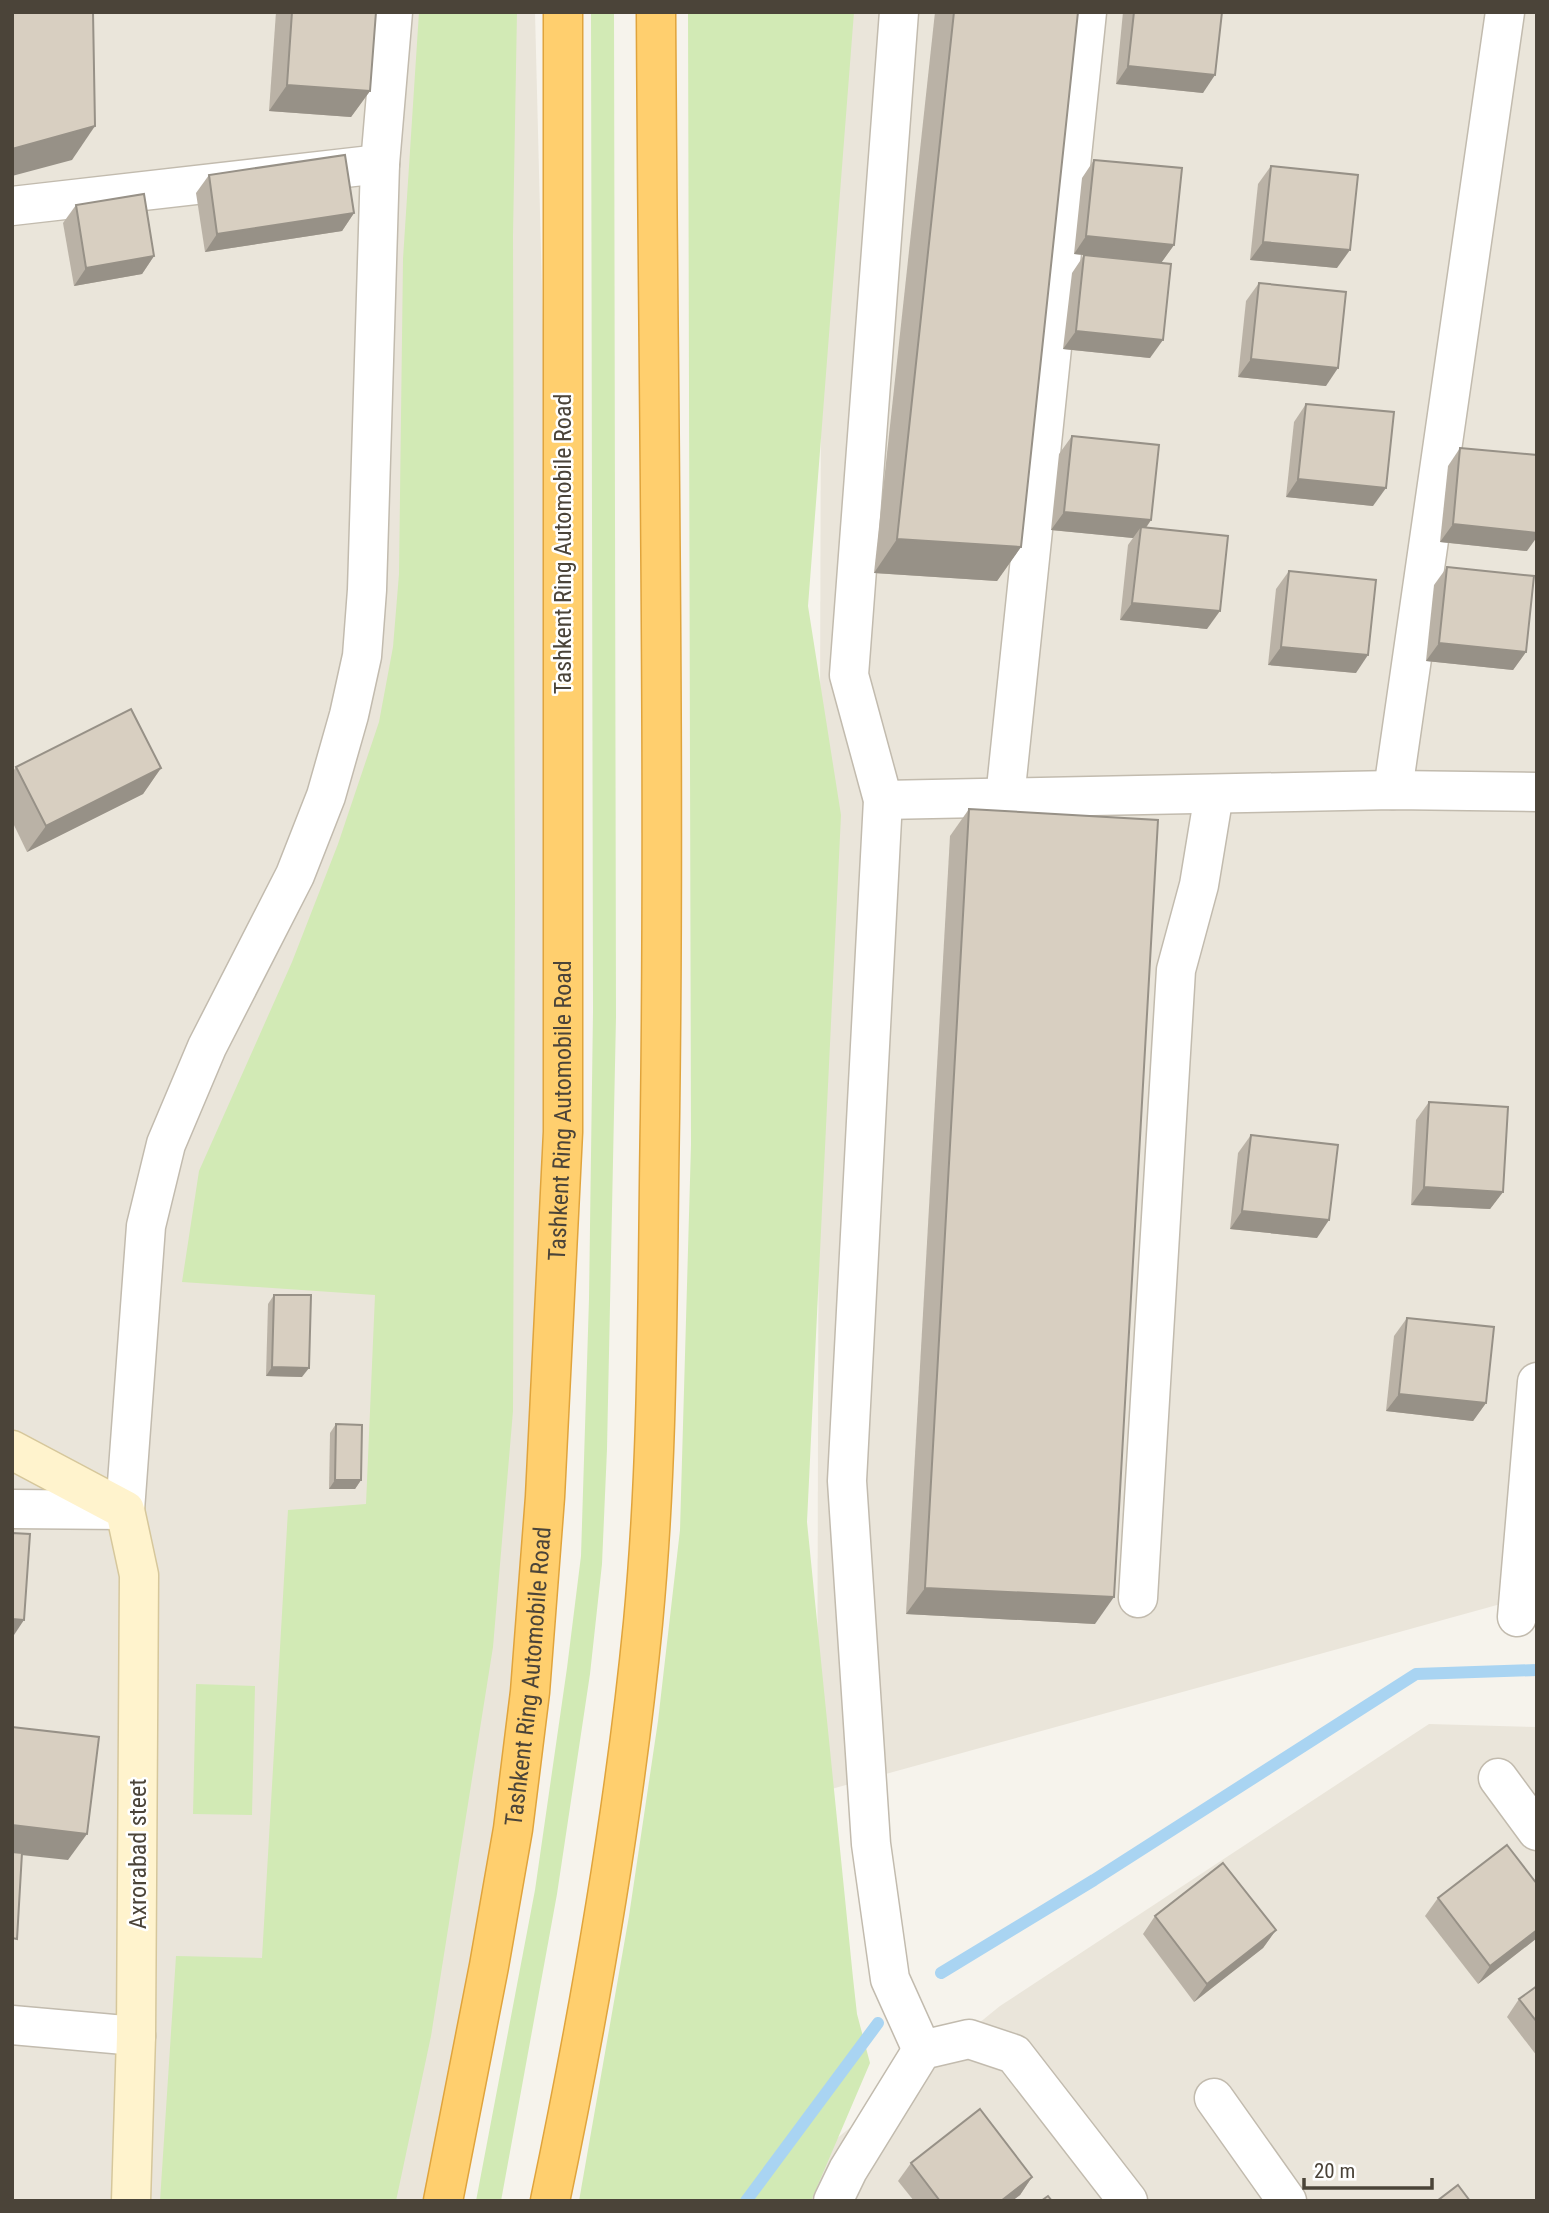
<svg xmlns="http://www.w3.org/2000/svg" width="1549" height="2213" viewBox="0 0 1549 2213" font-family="'Roboto Condensed',sans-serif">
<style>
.residential{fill:#eae5da}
.green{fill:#d2eab5}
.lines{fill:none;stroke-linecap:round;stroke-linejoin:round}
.stream{stroke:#a9d4f2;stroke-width:12}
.street-casing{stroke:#c2bbae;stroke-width:41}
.secondary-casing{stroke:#d6c79b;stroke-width:41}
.highway-casing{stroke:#e0a43c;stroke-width:41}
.street{stroke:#fff;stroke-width:38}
.secondary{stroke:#fff3cd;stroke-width:38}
.highway{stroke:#ffcf6e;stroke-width:38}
.wall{fill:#bab2a6}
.shaded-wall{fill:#979187}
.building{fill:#d8cfc1;stroke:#979187;stroke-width:2}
.labels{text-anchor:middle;stroke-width:5;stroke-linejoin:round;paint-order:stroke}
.street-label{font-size:24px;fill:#4b4439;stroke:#fff}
</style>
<rect width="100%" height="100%" fill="#f6f3ec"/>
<!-- residential -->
<g class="residential">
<path d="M 12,12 L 535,12 L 563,1132 L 545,1497 L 443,2201 L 12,2201 Z"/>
<path d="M 822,12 L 1537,12 L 1537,1594 L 817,1793 Z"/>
<path d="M 1429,1724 L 1537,1727 L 1537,2201 L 797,2201 L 814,2157 L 1000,2006 Z"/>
</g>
<!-- green -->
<g class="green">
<path d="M 419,12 L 517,12 L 513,235 L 515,893 L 513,1411 L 493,1647 L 431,2036 L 396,2201 L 160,2201 L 176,1956 L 262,1958 L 288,1510 L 366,1504 L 375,1295 L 182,1282 L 199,1171 L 292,962 L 338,844 L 379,722 L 393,647 L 399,574 L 403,259 Z"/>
<path d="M 591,12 L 614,12 L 616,1017 L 607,1449 L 602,1564 L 590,1674 L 557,1894 L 501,2201 L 476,2201 L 535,1890 L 567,1668 L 581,1556 L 589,1299 L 593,1012 Z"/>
<path d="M 688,12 L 854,12 L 808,606 L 841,815 L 807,1522 L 853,1978 L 857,2014 L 870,2063 L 811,2201 L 579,2201 L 629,1916 L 658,1721 L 680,1530 L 691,1145 Z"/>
<path d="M 196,1684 L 255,1686 L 252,1815 L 193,1814 Z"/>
</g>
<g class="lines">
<!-- stream -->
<g class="stream">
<path d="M 941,1973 L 1094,1880 L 1416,1674 L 1537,1670"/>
<path d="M 746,2201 L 878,2023"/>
</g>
<defs>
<g id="street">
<path d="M 899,12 L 849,675 L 883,800 L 847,1481 L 871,1844 L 890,1979 L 922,2050"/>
<path d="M 12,206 L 380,164"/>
<path d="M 1393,790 L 1505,12"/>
<path d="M 1005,798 L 1087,12"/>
<path d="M 883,800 L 1393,790 L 1537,792"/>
<path d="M 12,1509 L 125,1510 L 146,1226 L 166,1144 L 207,1047 L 295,875 L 326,796 L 349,715 L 362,656 L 367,590 L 380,164 L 393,12"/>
<path d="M 1138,1598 L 1176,970 L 1199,885 L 1214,794"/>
<path d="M 1517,1617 L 1537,1382"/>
<path d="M 1498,1778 L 1537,1831"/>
<path d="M 12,2025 L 136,2036"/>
<path d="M 1214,2098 L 1287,2201"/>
<path d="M 833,2201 L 848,2170 L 922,2050 L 969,2039 L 1014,2054 L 1128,2201"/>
</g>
<path id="secondary" d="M 12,1450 L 125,1510 L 139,1575 L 136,2036 L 131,2201"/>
<g id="highway">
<path id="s1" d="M 443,2201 L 489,1966 L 513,1829 L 530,1692 L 545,1497 L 563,1132 L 563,12"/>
<path d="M 550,2201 C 590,2010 624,1817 643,1623 C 659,1455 657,1285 660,1116 C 665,748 658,380 656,12"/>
</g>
</defs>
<!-- street casing -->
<use href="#street" class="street-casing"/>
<!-- secondary casing -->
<use href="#secondary" class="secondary-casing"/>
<!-- highway casing -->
<use href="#highway" class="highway-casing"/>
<!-- street -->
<use href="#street" class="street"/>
<!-- secondary -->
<use href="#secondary" class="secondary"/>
<!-- highway -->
<use href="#highway" class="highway"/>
</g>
<!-- wall -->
<g class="wall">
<path d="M 276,12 L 376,12 L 370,91 L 351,117 L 269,111 Z"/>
<path d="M 935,12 L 1078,12 L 1021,547 L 997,581 L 874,573 Z"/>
<path d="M 1123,12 L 1222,12 L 1203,93 L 1116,84 Z"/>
<path d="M 1094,160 L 1174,245 L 1161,263 L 1150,358 L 1063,349 L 1072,273 L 1084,255 L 1074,254 L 1082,178 Z"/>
<path d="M 1271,166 L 1337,268 L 1250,260 L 1258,184 Z"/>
<path d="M 209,175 L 354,213 L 342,231 L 205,252 L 196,193 Z"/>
<path d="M 76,205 L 154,256 L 142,274 L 74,286 L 63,223 Z"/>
<path d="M 1259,283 L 1326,386 L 1238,377 L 1246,301 Z"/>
<path d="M 1306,404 L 1373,506 L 1286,497 L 1294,422 Z"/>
<path d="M 1072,436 L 1151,520 L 1146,528 L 1207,629 L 1120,620 L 1128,545 L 1133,538 L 1051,530 L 1059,454 Z"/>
<path d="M 1460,448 L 1527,551 L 1440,542 L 1448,466 Z"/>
<path d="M 1447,567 L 1526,652 L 1513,670 L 1426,661 L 1434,585 Z"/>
<path d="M 1289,571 L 1356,673 L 1268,665 L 1276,589 Z"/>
<path d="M 16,767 L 161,768 L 143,794 L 27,852 L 12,821 L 12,773 Z"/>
<path d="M 969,809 L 1095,1624 L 906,1614 L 950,836 Z"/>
<path d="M 1429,1102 L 1503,1192 L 1490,1209 L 1411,1205 L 1416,1120 Z"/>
<path d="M 1251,1135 L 1317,1238 L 1230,1229 L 1238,1153 Z"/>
<path d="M 274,1295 L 302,1377 L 266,1376 L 268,1304 Z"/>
<path d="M 1407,1318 L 1486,1403 L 1473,1421 L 1386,1411 L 1394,1336 Z"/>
<path d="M 336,1424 L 361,1480 L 355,1489 L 329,1489 L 330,1433 Z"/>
<path d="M 1438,1898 L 1537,1938 L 1478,1984 L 1425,1916 Z"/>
<path d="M 1155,1916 L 1276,1930 L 1263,1948 L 1194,2002 L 1143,1934 Z"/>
<path d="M 1537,1986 L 1537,2056 L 1507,2017 L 1519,1999 Z"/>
<path d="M 911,2163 L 1032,2177 L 1020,2195 L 1012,2201 L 914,2201 L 898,2181 Z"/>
</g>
<!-- shaded-wall -->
<g class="shaded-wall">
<path d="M 1128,66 L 1215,75 L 1203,93 L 1116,84 Z"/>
<path d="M 287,85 L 370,91 L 351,117 L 269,111 Z"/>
<path d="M 95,126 L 72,160 L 12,176 L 12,149 Z"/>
<path d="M 354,213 L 342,231 L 205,252 L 217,234 Z"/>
<path d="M 1086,236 L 1174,245 L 1161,263 L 1074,254 Z"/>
<path d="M 1263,242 L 1350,250 L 1337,268 L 1250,260 Z"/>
<path d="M 154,256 L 142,274 L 74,286 L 86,268 Z"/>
<path d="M 1076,331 L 1163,340 L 1150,358 L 1063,349 Z"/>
<path d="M 1251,359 L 1338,368 L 1326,386 L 1238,377 Z"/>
<path d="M 1298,479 L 1386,488 L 1373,506 L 1286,497 Z"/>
<path d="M 1064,512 L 1151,520 L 1139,537 L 1141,527 L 1133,538 L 1051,530 Z"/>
<path d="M 1453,524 L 1537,533 L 1537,537 L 1527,551 L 1440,542 Z"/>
<path d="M 897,539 L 1021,547 L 997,581 L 874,573 Z"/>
<path d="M 1132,603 L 1220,611 L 1207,629 L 1120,620 Z"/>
<path d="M 1439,643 L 1526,652 L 1513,670 L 1426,661 Z"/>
<path d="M 1281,647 L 1368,655 L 1356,673 L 1268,665 Z"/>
<path d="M 161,768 L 143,794 L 27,852 L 46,826 Z"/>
<path d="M 1424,1187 L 1503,1192 L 1490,1209 L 1411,1205 Z"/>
<path d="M 1242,1211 L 1329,1220 L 1317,1238 L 1230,1229 Z"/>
<path d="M 272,1367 L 309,1368 L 302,1377 L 266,1376 Z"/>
<path d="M 1399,1394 L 1486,1403 L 1473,1421 L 1386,1411 Z"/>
<path d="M 335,1480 L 361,1480 L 355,1489 L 329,1489 Z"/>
<path d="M 925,1588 L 1114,1597 L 1095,1624 L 906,1614 Z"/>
<path d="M 12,1619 L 24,1620 L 12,1638 Z"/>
<path d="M 12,1825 L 87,1834 L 68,1860 L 12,1854 Z"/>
<path d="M 1276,1930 L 1263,1948 L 1194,2002 L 1207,1984 Z"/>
<path d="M 1537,1930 L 1537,1938 L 1478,1984 L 1490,1966 Z"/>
<path d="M 1032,2177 L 1020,2195 L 1012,2201 L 1001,2201 Z"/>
</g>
<!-- building -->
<g class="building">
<path d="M 12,12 L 93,12 L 95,126 L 12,149 Z"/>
<path d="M 292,12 L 376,12 L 370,91 L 287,85 Z"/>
<path d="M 954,12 L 1078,12 L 1021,547 L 897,539 Z"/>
<path d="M 1134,12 L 1222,12 L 1215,75 L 1128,66 Z"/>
<path d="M 345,155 L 354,213 L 217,234 L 209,175 Z"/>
<path d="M 1094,160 L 1182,168 L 1174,245 L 1086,236 Z"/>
<path d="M 1271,166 L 1358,175 L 1350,250 L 1263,242 Z"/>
<path d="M 144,194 L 154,256 L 86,268 L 76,205 Z"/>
<path d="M 1084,255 L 1171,264 L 1163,340 L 1076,331 Z"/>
<path d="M 1259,283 L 1346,292 L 1338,368 L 1251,359 Z"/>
<path d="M 1306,404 L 1394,412 L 1386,488 L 1298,479 Z"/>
<path d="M 1072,436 L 1159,445 L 1151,520 L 1064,512 Z"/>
<path d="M 1460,448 L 1537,455 L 1537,533 L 1453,524 Z"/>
<path d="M 1141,527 L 1228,536 L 1220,611 L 1132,603 Z"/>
<path d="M 1447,567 L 1534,576 L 1526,652 L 1439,643 Z"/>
<path d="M 1289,571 L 1376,580 L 1368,655 L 1281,647 Z"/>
<path d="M 131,709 L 161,768 L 46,826 L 16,767 Z"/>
<path d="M 969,809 L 1158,820 L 1114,1597 L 925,1588 Z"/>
<path d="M 1429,1102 L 1508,1107 L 1503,1192 L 1424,1187 Z"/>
<path d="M 1251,1135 L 1338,1145 L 1329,1220 L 1242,1211 Z"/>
<path d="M 274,1295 L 311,1295 L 309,1368 L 272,1367 Z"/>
<path d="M 1407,1318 L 1494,1327 L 1486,1403 L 1399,1394 Z"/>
<path d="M 336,1424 L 362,1425 L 361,1480 L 335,1480 Z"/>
<path d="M 12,1533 L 30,1534 L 24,1620 L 12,1619 Z"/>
<path d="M 12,1727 L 99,1737 L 87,1834 L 12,1825 Z"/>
<path d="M 1507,1845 L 1537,1884 L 1537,1930 L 1490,1966 L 1438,1898 Z"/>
<path d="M 12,1852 L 22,1853 L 17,1939 L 12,1938 Z"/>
<path d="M 1223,1863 L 1276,1930 L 1207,1984 L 1155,1916 Z"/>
<path d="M 1537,1986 L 1537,2022 L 1519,1999 Z"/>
<path d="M 980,2109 L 1032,2177 L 1001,2201 L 940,2201 L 911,2163 Z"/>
<path d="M 1458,2185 L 1470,2201 L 1437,2201 Z"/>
<path d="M 1048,2196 L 1052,2201 L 1041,2201 Z"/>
</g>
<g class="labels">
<!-- street labels -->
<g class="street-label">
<text transform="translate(563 544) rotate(-90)" y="8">Tashkent Ring Automobile Road</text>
<text dy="8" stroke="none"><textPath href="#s1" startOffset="1099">Tashkent Ring Automobile Road</textPath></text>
<text dy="8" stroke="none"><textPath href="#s1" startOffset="532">Tashkent Ring Automobile Road</textPath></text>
<text transform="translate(138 1854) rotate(-90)" y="8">Axrorаbаd steet</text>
</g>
</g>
<!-- border -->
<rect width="1549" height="2213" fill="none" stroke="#4b4439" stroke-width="28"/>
<!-- scale -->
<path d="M1304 2178v10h128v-10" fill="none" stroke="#4b4439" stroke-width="3.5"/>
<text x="1314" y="2178" font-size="21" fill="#4b4439" stroke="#ffffff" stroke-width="5" paint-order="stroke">20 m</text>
</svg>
